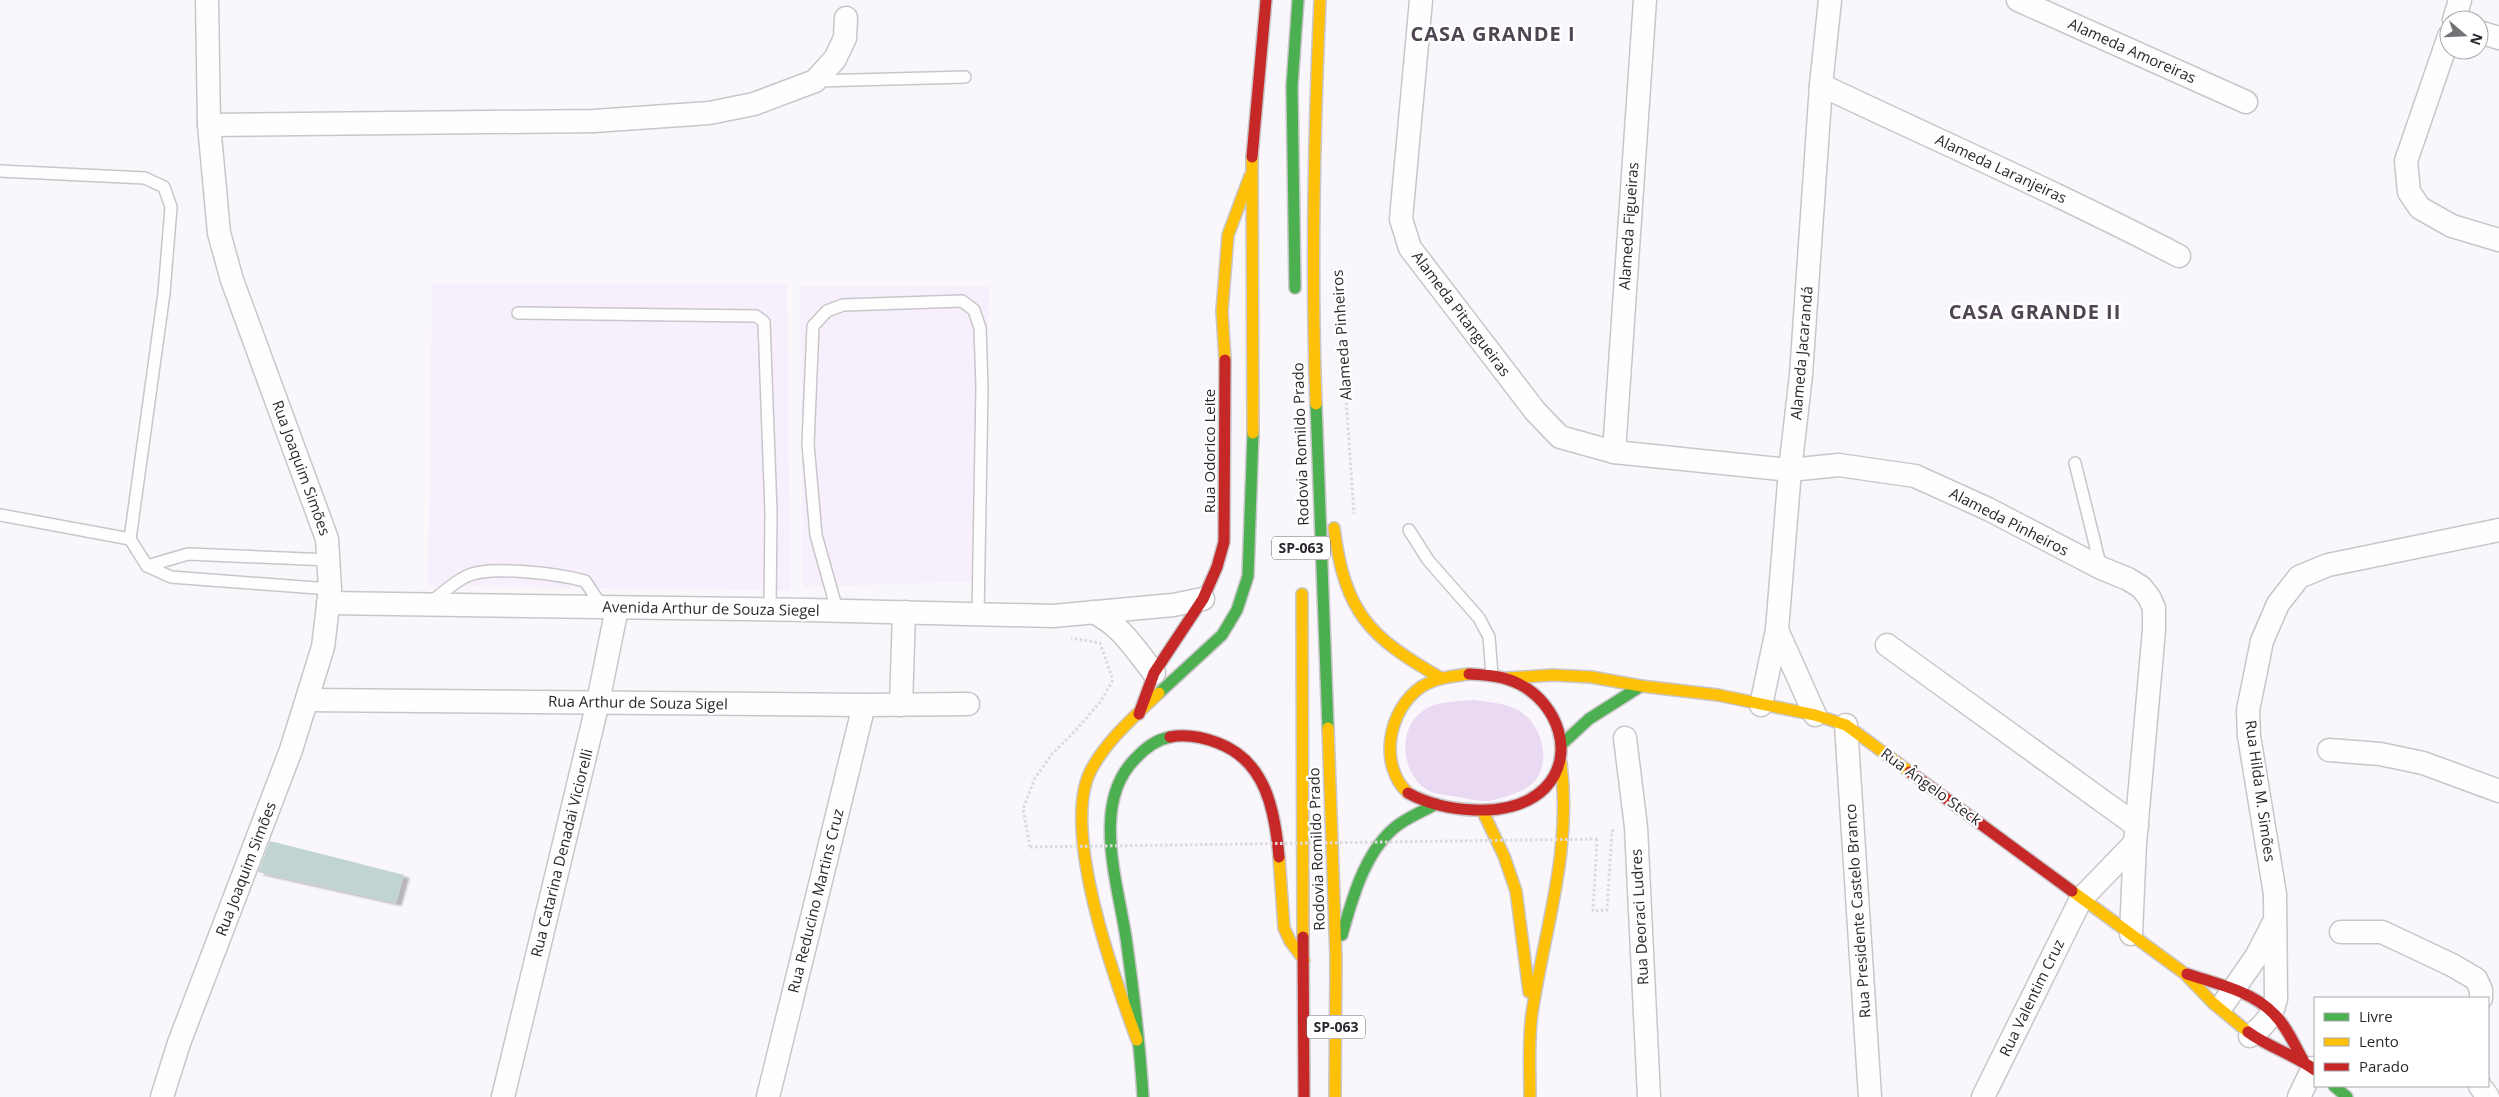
<svg xmlns="http://www.w3.org/2000/svg" width="2499" height="1097" viewBox="0 0 2499 1097" font-family="'Open Sans',sans-serif">
<style>
.built{fill:#f7effc}
.green{fill:#ead9f2}
.building{fill:#c1d4d3;filter:url(#shadow)}
.lines{fill:none;stroke-linecap:round;stroke-linejoin:round}
.lane-casing{stroke:#c9c6ca;stroke-width:14}
.street-casing{stroke:#c9c6ca;stroke-width:25}
.fast-casing{stroke:#c9c6ca;stroke-width:14}
.slow-casing{stroke:#c9c6ca;stroke-width:14}
.jam-casing{stroke:#c9c6ca;stroke-width:14}
.path{stroke:#dbdadc;stroke-width:3;stroke-dasharray:2.5 2.5;stroke-linecap:butt}
.lane{stroke:#fefefe;stroke-width:11}
.street{stroke:#fefefe;stroke-width:22}
.fast{stroke:#4caf50;stroke-width:11}
.slow{stroke:#ffc107;stroke-width:11}
.jam{stroke:#c62828;stroke-width:11}
.path-bridge{stroke:#dbdadc;stroke-width:3;stroke-dasharray:2.5 2.5;stroke-linecap:butt}
.labels{text-anchor:middle;stroke-width:4.5;stroke-linejoin:round;paint-order:stroke}
.shield{fill:#fff;stroke:#6b686d;stroke-width:1}
.shield-label{font-size:14px;font-weight:bold;fill:#2c272e}
.street-label{font-size:15px;fill:#2c272e;stroke:#fff}
.district-label{font-size:20px;font-weight:bold;letter-spacing:1px;fill:#4e4452;stroke:#fff}
</style>
<defs>
<filter id="shadow"><feDropShadow dx="5.5" dy="3" stdDeviation="1" flood-color="#0004"/></filter>
</defs>
<rect width="100%" height="100%" fill="#f9f7fb"/>
<!-- built -->
<g class="built">
<path d="M 432,284 L 787,284 L 790,590 L 428,586 Z"/>
<path d="M 800,286 L 989,286 L 985,581 L 803,587 Z"/>
</g>
<!-- green -->
<path class="green" d="M 1474,700 C 1489,702 1505,703 1518,710 C 1543,723 1555,769 1528,787 C 1521,792 1497,800 1488,801 C 1480,802 1467,798 1459,797 C 1446,795 1433,795 1423,787 C 1399,767 1398,722 1429,707 C 1442,701 1460,701 1474,700 Z"/>
<!-- building -->
<path class="building" d="M 270,841 L 404,875 L 396,903 L 258,872 Z"/>
<g class="lines">
<defs>
<g id="lane">
<path d="M 817,81 L 965,77"/>
<path d="M 0,171 L 145,178 L 164,187 L 171,207 L 164,293 L 130,539 L 147,566 L 171,577 L 330,589"/>
<path d="M 518,313 L 756,316 L 764,322 L 771,512 L 770,609"/>
<path d="M 2075,463 L 2101,568"/>
<path d="M 0,515 L 130,539"/>
<path d="M 1409,530 L 1428,560 L 1479,618 L 1489,637 L 1492,675"/>
<path d="M 147,566 L 188,554 L 330,560"/>
<path d="M 432,601 C 443,593 454,582 467,576 C 490,565 559,574 585,581 L 603,608"/>
<path d="M 837,610 L 816,535 L 808,444 L 813,326 L 827,311 L 843,305 L 962,301 L 974,310 L 980,328 L 982,387 L 978,615"/>
</g>
<g id="street">
<path d="M 1421,0 L 1401,219 L 1410,248 L 1535,411 L 1560,437 L 1614,452 L 1790,470 L 1839,465 L 1915,476 L 1988,509 L 2101,568 L 2128,579 L 2141,587 L 2149,597 L 2154,608 L 2154,630 L 2135,843 L 2131,934"/>
<path d="M 2018,0 L 2246,102"/>
<path d="M 2454,20 L 2460,0"/>
<path d="M 2479,32 L 2499,38"/>
<path d="M 2449,36 L 2406,161 L 2409,192 L 2420,208 L 2452,226 L 2499,240"/>
<path d="M 1821,85 C 1941,142 2062,195 2179,256"/>
<path d="M 209,125 L 594,121 L 709,113 L 754,104 L 815,81 L 835,59 L 845,38 L 846,18"/>
<path d="M 1614,452 L 1645,0"/>
<path d="M 328,603 L 807,610 L 1053,616 L 1173,605 L 1203,599"/>
<path d="M 1093,612 C 1120,624 1136,650 1154,673"/>
<path d="M 1777,630 L 1815,715"/>
<path d="M 1887,645 L 2137,826"/>
<path d="M 308,700 L 864,705 L 968,704"/>
<path d="M 901,705 L 904,612"/>
<path d="M 1761,705 L 1777,630 L 1790,470 L 1801,375 L 1821,85 L 1830,0"/>
<path d="M 1846,725 L 1870,1097"/>
<path d="M 1625,738 L 1636,827 L 1649,1097"/>
<path d="M 2329,750 L 2380,754 L 2423,763 L 2499,791"/>
<path d="M 2341,932 L 2382,932 L 2452,965 L 2476,979 L 2481,990 L 2481,998"/>
<path d="M 2224,1003 L 2256,957 L 2273,924"/>
<path d="M 2250,1036 C 2265,1025 2272,1016 2276,999 L 2275,894 L 2249,736 L 2248,710 L 2262,641 L 2278,604 L 2299,577 L 2328,565 L 2499,530"/>
<path d="M 2480,1086 L 2488,1097"/>
<path d="M 162,1097 L 179,1043 L 291,750 L 323,647 L 330,589 L 327,539 L 232,280 L 219,233 L 209,125 L 207,0"/>
<path d="M 503,1097 L 598,702 L 617,608"/>
<path d="M 768,1097 L 864,705"/>
<path d="M 1983,1097 L 2081,899 L 2135,843"/>
<path d="M 2299,1097 L 2313,1068"/>
</g>
<g id="fast">
<path d="M 1295,288 L 1292,86 L 1298,0"/>
<path d="M 1316,404 L 1328,728"/>
<path d="M 1159,693 L 1222,635 L 1237,610 L 1248,576 L 1253,433"/>
<path d="M 1562,744 L 1589,719 L 1641,686"/>
<path d="M 1342,935 C 1352,899 1364,855 1393,829 C 1405,818 1422,812 1436,804"/>
<path d="M 2334,1086 L 2347,1097"/>
<path d="M 1143,1097 C 1140,1046 1134,996 1127,945 C 1120,889 1089,805 1135,759 C 1145,748 1155,740 1170,737"/>
</g>
<g id="slow">
<path d="M 1252,157 L 1253,433"/>
<path d="M 1225,360 L 1222,311 L 1228,235 L 1250,176"/>
<path d="M 1316,404 C 1311,270 1314,134 1320,0"/>
<path d="M 1334,528 C 1345,613 1369,637 1441,678"/>
<path d="M 1302,594 L 1303,937"/>
<path d="M 1508,678 L 1552,675 L 1591,677 L 1641,686 L 1718,695 L 1815,715 L 1846,725 L 1910,772"/>
<path d="M 1328,728 L 1336,958 L 1335,1097"/>
<path d="M 1408,793 C 1378,765 1388,710 1421,687 C 1435,678 1453,676 1469,674"/>
<path d="M 1483,812 L 1504,856 L 1516,891 L 1529,992"/>
<path d="M 1279,857 L 1284,928 L 1290,941 L 1304,960"/>
<path d="M 2072,891 L 2184,973 L 2213,1003 L 2248,1032"/>
<path d="M 1137,1040 C 1115,980 1060,829 1091,770 C 1107,740 1134,717 1159,693"/>
<path d="M 1530,1097 C 1530,1069 1528,1041 1532,1013 C 1545,926 1572,853 1561,763"/>
</g>
<g id="jam">
<path d="M 1252,157 L 1266,0"/>
<path d="M 1139,714 L 1154,673 L 1203,599 L 1217,567 L 1224,542 L 1225,360"/>
<path d="M 1170,737 C 1186,734 1202,737 1218,743 C 1266,761 1275,811 1279,857"/>
<path d="M 1910,772 L 2072,891"/>
<path d="M 1408,793 C 1428,804 1451,809 1474,810 C 1499,811 1527,806 1545,788 C 1577,755 1557,704 1521,685 C 1505,676 1487,675 1469,674"/>
<path d="M 1303,937 L 1304,1097"/>
<path d="M 2187,974 C 2217,984 2252,991 2274,1014 C 2287,1027 2294,1044 2303,1060"/>
<path d="M 2248,1032 C 2270,1048 2295,1055 2315,1070"/>
</g>
</defs>
<!-- lane casing -->
<use href="#lane" class="lane-casing"/>
<!-- street casing -->
<use href="#street" class="street-casing"/>
<!-- fast casing -->
<use href="#fast" class="fast-casing"/>
<!-- slow casing -->
<use href="#slow" class="slow-casing"/>
<!-- jam casing -->
<use href="#jam" class="jam-casing"/>
<!-- path -->
<g class="path">
<path d="M 1339,298 L 1354,514"/>
<path d="M 1597,839 L 1593,911 L 1607,910 L 1612,831 L 1616,830"/>
<path d="M 1030,847 L 1023,809 L 1035,778 L 1052,754 L 1076,730 L 1101,701 L 1113,680 L 1100,643 L 1071,638"/>
</g>
<!-- lane -->
<use href="#lane" class="lane"/>
<!-- street -->
<use href="#street" class="street"/>
<!-- fast -->
<use href="#fast" class="fast"/>
<!-- slow -->
<use href="#slow" class="slow"/>
<!-- jam -->
<use href="#jam" class="jam"/>
<!-- path-bridge -->
<path class="path-bridge" d="M 1030,847 L 1597,839"/>
</g>
<g class="labels">
<!-- shield labels -->
<g class="shield">
<rect x="1272" y="536.5" width="58" height="23" rx="4"/>
<rect x="1307" y="1015.5" width="58" height="23" rx="4"/>
</g>
<g class="shield-label">
<text x="1301" y="553">SP-063</text>
<text x="1336" y="1032">SP-063</text>
</g>
<!-- street labels -->
<g class="street-label">
<text transform="translate(2132 51) rotate(24)" y="5">Alameda Amoreiras</text>
<text transform="translate(2001 169) rotate(25)" y="5">Alameda Laranjeiras</text>
<text transform="translate(1629 226) rotate(-86)" y="5">Alameda Figueiras</text>
<text transform="translate(1461 314) rotate(53)" y="5">Alameda Pitangueiras</text>
<text transform="translate(1342 335) rotate(-94)" y="5">Alameda Pinheiros</text>
<text transform="translate(1802 353) rotate(-85)" y="5">Alameda Jacarandá</text>
<text transform="translate(1301 444) rotate(-92)" y="5">Rodovia Romildo Prado</text>
<text transform="translate(1210 451) rotate(-90)" y="5">Rua Odorico Leite</text>
<text transform="translate(301 468) rotate(70)" y="5">Rua Joaquim Simões</text>
<text transform="translate(2009 522) rotate(27)" y="5">Alameda Pinheiros</text>
<text transform="translate(711 609) rotate(1)" y="5">Avenida Arthur de Souza Siegel</text>
<text transform="translate(638 703) rotate(1)" y="5">Rua Arthur de Souza Sigel</text>
<text transform="translate(1931 787) rotate(36)" y="5">Rua Ângelo Steck</text>
<text transform="translate(2260 791) rotate(82)" y="5">Rua Hilda M. Simões</text>
<text transform="translate(1317 849) rotate(-92)" y="5">Rodovia Romildo Prado</text>
<text transform="translate(562 853) rotate(-76)" y="5">Rua Catarina Denadai Viciorelli</text>
<text transform="translate(246 869) rotate(-69)" y="5">Rua Joaquim Simões</text>
<text transform="translate(816 901) rotate(-76)" y="5">Rua Reducino Martins Cruz</text>
<text transform="translate(1858 911) rotate(-94)" y="5">Rua Presidente Castelo Branco</text>
<text transform="translate(1640 917) rotate(-93)" y="5">Rua Deoraci Ludres</text>
<text transform="translate(2032 998) rotate(-64)" y="5">Rua Valentim Cruz</text>
</g>
<!-- district labels -->
<g class="district-label">
<text x="1493" y="41">CASA GRANDE I</text>
<text x="2035" y="319">CASA GRANDE II</text>
</g>
</g>
<!-- legend -->
<rect x="2314" y="997" width="175" height="90" fill="#ffffff" stroke="#aba9ab"/>
<rect x="2324" y="1013" width="25" height="8" fill="#4caf50" stroke="#aba9ab"/>
<text x="2359" y="1022" font-size="15" fill="#2c272e">Livre</text>
<rect x="2324" y="1038" width="25" height="8" fill="#ffc107" stroke="#aba9ab"/>
<text x="2359" y="1047" font-size="15" fill="#2c272e">Lento</text>
<rect x="2324" y="1063" width="25" height="8" fill="#c62828" stroke="#aba9ab"/>
<text x="2359" y="1072" font-size="15" fill="#2c272e">Parado</text>
<!-- north arrow -->
<g transform="translate(2464 35) rotate(109)"><circle r="24" fill="#ffffff" stroke="#aba9ab"/>
<path d="M0-4L9 19L0 12L-9 19Z" fill="#747076"/>
<text y="-8" font-size="14" font-weight="bold" text-anchor="middle" fill="#2c272e">N</text>
</g>
</svg>
